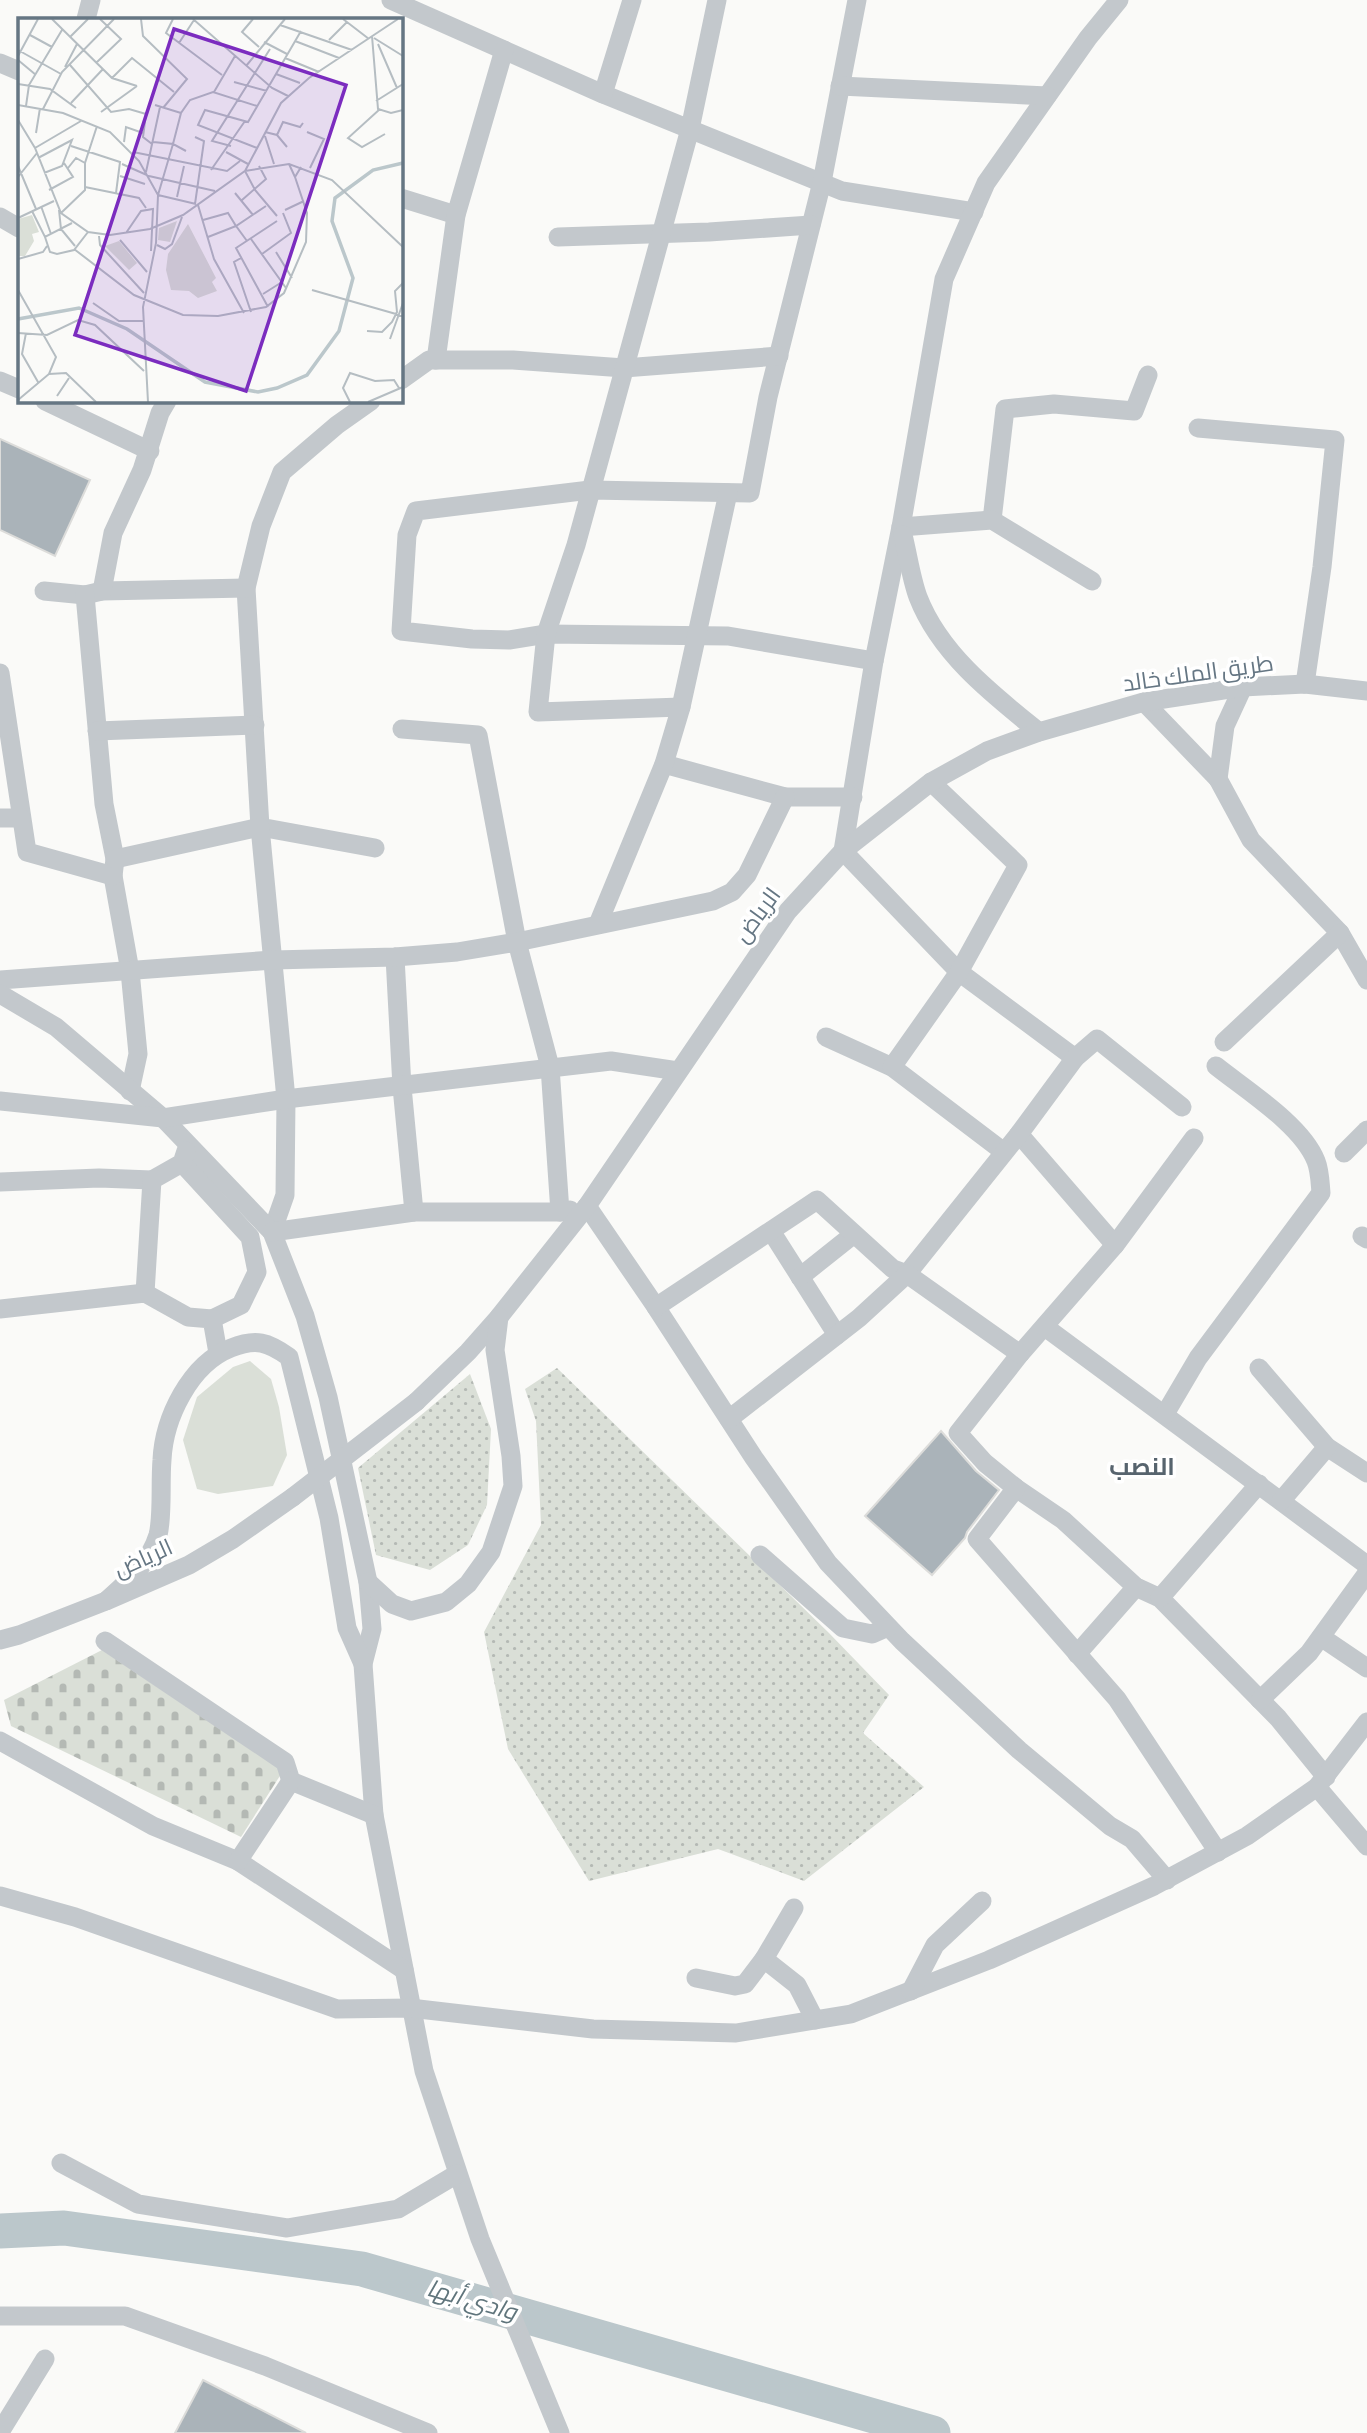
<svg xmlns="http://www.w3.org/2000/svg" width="1367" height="2433" viewBox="0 0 1367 2433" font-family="'Sofia Sans Condensed',Cairo,sans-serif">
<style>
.grass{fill:url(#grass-dots)}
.cemetery{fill:url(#cemetery-stones)}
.garden{fill:#dadfd7}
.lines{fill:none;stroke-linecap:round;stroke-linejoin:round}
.river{stroke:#bbc7cb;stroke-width:35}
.building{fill:#aab3b9;stroke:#dcdcda;stroke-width:2}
.minor{stroke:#c3c8cc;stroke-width:19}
.minor-bridge{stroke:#c3c8cc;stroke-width:19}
.labels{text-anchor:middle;stroke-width:7;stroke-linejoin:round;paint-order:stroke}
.street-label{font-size:23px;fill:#657683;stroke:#fff}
.neighbourhood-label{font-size:24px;font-weight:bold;fill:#57646e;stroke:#fff}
.water-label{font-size:24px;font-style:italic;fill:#60757c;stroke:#fff}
.inset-river{fill:none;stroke:#bbc7cb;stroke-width:3.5}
.inset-road{fill:none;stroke:#b5bdc2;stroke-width:2}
.view{fill:#7b2cbf;fill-opacity:0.15;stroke:#7b2cbf;stroke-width:3.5}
.inset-edge{fill:none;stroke:#657683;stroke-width:3.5}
</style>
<defs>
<pattern id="grass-dots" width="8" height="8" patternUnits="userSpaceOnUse" patternTransform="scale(1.75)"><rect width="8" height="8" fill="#dadfd7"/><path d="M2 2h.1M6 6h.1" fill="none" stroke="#b4b9b4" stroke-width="1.8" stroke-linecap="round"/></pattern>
<pattern id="cemetery-stones" width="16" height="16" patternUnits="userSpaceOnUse" patternTransform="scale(1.75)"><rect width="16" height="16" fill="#dadfd7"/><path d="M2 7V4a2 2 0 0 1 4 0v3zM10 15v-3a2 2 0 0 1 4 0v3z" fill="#b4b9b4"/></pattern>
</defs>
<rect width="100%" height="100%" fill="#fafaf8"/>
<!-- grass -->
<g class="grass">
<path d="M 557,1368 L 829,1633 L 889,1695 L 863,1733 L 924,1787 L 804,1881 L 718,1849 L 589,1881 L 508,1749 L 484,1632 L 541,1525 L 536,1421 L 525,1389 Z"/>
<path d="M 470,1374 L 491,1429 L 487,1505 L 468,1545 L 430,1570 L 376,1555 L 358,1468 Z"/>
</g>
<!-- cemetery -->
<path class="cemetery" d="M 102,1650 L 283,1771 L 241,1837 L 11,1726 L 4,1700 Z"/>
<!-- garden -->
<path class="garden" d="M 250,1361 L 271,1379 L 279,1407 L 287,1455 L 273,1486 L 218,1494 L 197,1489 L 183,1440 L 197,1397 L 233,1367 Z"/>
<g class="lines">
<!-- river -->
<path class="river" d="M 0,2231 L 64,2228 L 362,2269 L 933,2433"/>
</g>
<!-- building -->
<g class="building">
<path d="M 0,439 L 90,480 L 55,556 L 0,530 Z"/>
<path d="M 941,1431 L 976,1471 L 999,1490 L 967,1532 L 965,1538 L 932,1575 L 865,1516 Z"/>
<path d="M 203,2380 L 306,2433 L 175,2433 Z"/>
</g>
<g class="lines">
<!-- minor -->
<g class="minor">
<path d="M 391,0 L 603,94 L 842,191 L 974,212"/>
<path d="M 857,0 L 822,182 L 768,397 L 750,493 L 590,490 L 416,511 L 407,535 L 401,631 L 472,639 L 509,640 L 546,634 L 728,636 L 874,661"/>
<path d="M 1119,0 L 1088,38 L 986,183 L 944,279 L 901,527 L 874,661 L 843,851 L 959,972 L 1075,1058 L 1097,1039 L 1182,1107"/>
<path d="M 86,19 L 91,0"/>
<path d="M 0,63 L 19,71"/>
<path d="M 840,86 L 1047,96"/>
<path d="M 603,94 L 632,0"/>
<path d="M 401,198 L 456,215"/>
<path d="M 0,217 L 19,228"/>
<path d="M 558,237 L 709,232 L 811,225"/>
<path d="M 436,360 L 456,215 L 504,50"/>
<path d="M 401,380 L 429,360 L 513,360 L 624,368 L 779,356"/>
<path d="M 0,381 L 19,389"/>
<path d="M 45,401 L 150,451"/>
<path d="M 371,401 L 337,425 L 282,472 L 261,526 L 246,588 L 260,827 L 375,848"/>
<path d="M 1198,428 L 1335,440 L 1322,567 L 1305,684"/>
<path d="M 992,520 L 1005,409 L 1054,404 L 1134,411 L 1148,375"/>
<path d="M 901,527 L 992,520 L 1092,581"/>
<path d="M 903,535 C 908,555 911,578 918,597 C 940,654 993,695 1039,732"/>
<path d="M 44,591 L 85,595 L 102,591 L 246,588"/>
<path d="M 102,591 L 113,533 L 142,470 L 160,413 L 167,401"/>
<path d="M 85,595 L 104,804 L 115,859 L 113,876 L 130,971 L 138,1054 L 130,1091"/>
<path d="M 0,673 L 27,852 L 113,876"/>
<path d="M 1144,702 L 1218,779 L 1225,726 L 1243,687"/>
<path d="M 681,707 L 538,712 L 546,634 L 576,545 L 690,129 L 717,0"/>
<path d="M 402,729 L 478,735 L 517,942 L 550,1067 L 560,1212"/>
<path d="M 97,731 L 255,725"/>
<path d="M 664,764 L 785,797 L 853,797"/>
<path d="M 1218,779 L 1251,840 L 1340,933 L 1367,980"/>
<path d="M 0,818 L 21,818"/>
<path d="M 115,859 L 260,827 L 286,1099 L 285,1195 L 272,1232"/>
<path d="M 598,924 L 664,764 L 681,707 L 728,493"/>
<path d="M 395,957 L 402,1087 L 414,1212"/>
<path d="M 0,980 L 273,960 L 395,957 L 457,952 L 517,942 L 713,901 L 732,892 L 747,875 L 785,797"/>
<path d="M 0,994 L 56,1027 L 163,1118 L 272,1232 L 305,1316 L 328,1397 L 368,1582 L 372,1629 L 363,1664 L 374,1815 L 424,2071 L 480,2239 L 560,2433"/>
<path d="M 826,1037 L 892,1067 L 1004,1152"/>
<path d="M 1224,1042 L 1340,933"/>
<path d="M 892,1067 L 959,972 L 1018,865 L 931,782"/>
<path d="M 0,1101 L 163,1118 L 286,1099 L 611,1061 L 678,1071"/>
<path d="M 1019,1134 L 1115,1245"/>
<path d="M 1194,1138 L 1115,1245 L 1020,1354 L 958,1433 L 985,1463 L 1016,1488 L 1063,1520 L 1136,1587 L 1160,1598 L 1278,1718 L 1326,1777"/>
<path d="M 1344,1153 L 1367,1130"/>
<path d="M 182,1163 L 250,1237 L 257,1272 L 241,1305 L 212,1319"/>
<path d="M 0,1182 L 99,1178 L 152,1180"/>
<path d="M 587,1206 L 656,1307 L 754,1458 L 828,1563 L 902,1641 L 1019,1750 L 1110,1826 L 1132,1839 L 1167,1880"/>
<path d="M 771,1231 L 837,1335"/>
<path d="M 272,1232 L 414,1212 L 560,1212 L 570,1210"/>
<path d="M 1362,1236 L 1367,1239"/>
<path d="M 800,1277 L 854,1234"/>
<path d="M 145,1293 L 152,1180 L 182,1163 L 186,1151"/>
<path d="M 656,1307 L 817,1200 L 893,1269 L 907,1274 L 1019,1134 L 1075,1058"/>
<path d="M 0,1309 L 145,1293 L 188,1317 L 212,1319 L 218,1353"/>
<path d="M 1045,1327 L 1367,1565"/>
<path d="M 1259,1368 L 1327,1447 L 1367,1473"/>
<path d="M 416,1402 L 468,1352 L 499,1317 L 587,1206 L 788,911 L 843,851 L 931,782 L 987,751 L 1039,732 L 1144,702 L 1243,687 L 1305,684 L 1367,691"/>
<path d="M 1165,1414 L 1198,1358 L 1321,1193 C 1320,1182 1320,1171 1316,1161 C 1302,1125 1246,1090 1216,1066"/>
<path d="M 729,1419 L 859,1318 L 907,1274 L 1020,1354"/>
<path d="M 1016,1488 L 977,1539 L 1117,1699 L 1218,1852"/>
<path d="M 1281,1501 L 1327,1447"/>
<path d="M 760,1555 L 843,1628 L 872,1634 L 888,1627"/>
<path d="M 368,1582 L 392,1604 L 411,1611 L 446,1602 L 468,1584 L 491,1552 L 513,1486 L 511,1456 L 495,1350 L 499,1317"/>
<path d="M 1160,1598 L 1259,1484"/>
<path d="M 106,1601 C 128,1581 149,1564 158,1535 C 163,1516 160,1482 162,1460 C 164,1418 190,1364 231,1348 C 256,1338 268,1342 289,1357 L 329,1518 L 347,1628 L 363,1664"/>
<path d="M 1321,1637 L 1367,1668"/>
<path d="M 0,1640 L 19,1635 L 106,1601 L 189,1565 L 233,1539 L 293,1497"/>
<path d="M 105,1641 L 285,1762 L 291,1781 L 374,1815"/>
<path d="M 1077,1654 L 1136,1587"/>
<path d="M 1260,1700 L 1309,1653 L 1367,1573"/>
<path d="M 0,1741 L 153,1826 L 238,1861 L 404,1970"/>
<path d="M 1317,1787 L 1367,1846"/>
<path d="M 238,1861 L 291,1781"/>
<path d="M 0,1896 L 75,1917 L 337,2009 L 410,2008 L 593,2029 L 736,2033 L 851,2014 L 989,1960 L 1154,1886 L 1247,1836 L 1317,1787 L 1367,1722"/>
<path d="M 764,1959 L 797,1985 L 815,2020"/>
<path d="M 696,1978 L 735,1986 L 745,1984 L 764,1959 L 794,1908"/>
<path d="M 911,1991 L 935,1945 L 982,1901"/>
<path d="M 61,2163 L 138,2204 L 287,2228 L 398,2209 L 457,2174"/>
<path d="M 0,2316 L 125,2316 L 265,2366 L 428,2433"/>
<path d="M 0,2432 L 45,2359"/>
</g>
<!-- minor-bridge -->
<path class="minor-bridge" d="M 293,1497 L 416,1402"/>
</g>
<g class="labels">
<!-- street labels -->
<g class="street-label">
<text transform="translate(1198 673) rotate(-8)" y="8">طريق الملك خالد</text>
<text transform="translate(757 915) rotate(-54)" y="8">الرياض</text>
<text transform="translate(143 1558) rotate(-24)" y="8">الرياض</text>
</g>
<!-- neighbourhood labels -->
<g class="neighbourhood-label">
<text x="1142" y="1475">النصب</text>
</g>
<!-- water labels -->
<g class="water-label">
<text transform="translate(472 2300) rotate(16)" y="8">وادي أبها</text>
</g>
</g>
<!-- overview -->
<g transform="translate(18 18)">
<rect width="385" height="385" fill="#fafaf8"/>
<path d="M 159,203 L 152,224 L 140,222 L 141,210 ZM 170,206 L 198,260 L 194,264 L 199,273 L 180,280 L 171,273 L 153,272 L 148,252 L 150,236 Z" fill="#dadfd7"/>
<path d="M 14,197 L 21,214 L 14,216 L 16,223 L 7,238 L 0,238 L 0,201 ZM 101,223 L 119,245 L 111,252 L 87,228 Z" fill="#dadfd7"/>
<path class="inset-river" d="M 0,301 L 61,290 L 109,311 L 187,364 L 240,374 L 259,370 L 289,357 L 321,313 L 335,260 L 314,203 L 317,180 L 355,152 L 385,145"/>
<path class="inset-road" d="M 34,1 L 94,60 L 119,68M 123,1 L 125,18 L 169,61 L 145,90M 155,1 L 148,15 L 204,57M 175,1 L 254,70 L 270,78M 235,1 L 224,14 L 241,29M 325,1 L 351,21M 262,7 L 334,32M 12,17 L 34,29M 354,18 L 360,91 L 373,95 L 385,92M 52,19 L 70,1M 356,20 L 385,38M 311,22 L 329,4M 277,23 L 321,40M 246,24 L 269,36M 161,25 L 176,2M 360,26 L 379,70M 0,32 L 43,56M 0,38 L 20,1M 267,40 L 301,54M 0,42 L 18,57M 78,45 L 103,21 L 82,1M 52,47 L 93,94 L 111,91 L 128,96 L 125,119 L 134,126M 228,48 L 267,1M 47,49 L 59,26M 258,56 L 282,65M 94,60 L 114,40 L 156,74M 216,64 L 249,73M 0,66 L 32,71 L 58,90M 196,74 L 217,38M 358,83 L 385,66M 53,85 L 85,51M 0,87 L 45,95 L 92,114 L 121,143 L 140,177 L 138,225 L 125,289 L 130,384M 137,87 L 163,95M 8,88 L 11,67 L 44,12M 25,91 L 44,54 L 96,1M 362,91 L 330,120 L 344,129 L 367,116M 83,94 L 119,68M 0,102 L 17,130 L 43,195 L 70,214 L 92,217 L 132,211 L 165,197 L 227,153 L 271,146 L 314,162 L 385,229M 247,114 L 259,117 L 269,129M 289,114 L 306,121 L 292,150M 18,115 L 22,90M 259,117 L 265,104 L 282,109 L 285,105M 247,118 L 256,146M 177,119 L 186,123 L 177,186M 106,124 L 108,109 L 125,115M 135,124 L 155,126 L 140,177M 53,128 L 102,144 L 98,175M 213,128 L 194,123 L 252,31M 17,130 L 63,103M 239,130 L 180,107 L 187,92 L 230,104 L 283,13M 168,133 L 155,126 L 163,95 L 172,82 L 195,74 L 239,88M 115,134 L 209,153 L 222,143M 208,134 L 230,146M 20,140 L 54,122 L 44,148 L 26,155M 104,146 L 131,158 L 197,173M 271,146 L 277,159 L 283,149M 0,148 L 18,191M 50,150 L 58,140 L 67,145M 193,152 L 227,103M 128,154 L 142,89M 102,158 L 127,166M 0,159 L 19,135M 67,169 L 121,180 L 128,190M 31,172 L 55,159 L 46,145M 217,175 L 235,197M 140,177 L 178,186M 159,179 L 166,148M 224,182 L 248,161 L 241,148M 180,187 L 196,241 L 226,295M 23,188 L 33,216M 41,192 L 43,211 L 57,228M 267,192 L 286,183M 14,193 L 27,219 L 54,205M 43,195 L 67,172 L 67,145 L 79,108M 259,198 L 237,172 L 227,153 L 263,85 L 291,60 L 380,1M 0,200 L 36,183M 185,202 L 210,195 L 218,208 L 248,188M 108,215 L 123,193 L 135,191 L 133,233M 81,218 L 82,227 L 126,275M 27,219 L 32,234 L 39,236 L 56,232 L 70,214M 190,219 L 218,208 L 229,223M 233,221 L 268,270M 102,222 L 129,254M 139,227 L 147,231 L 154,226 L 164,199M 56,231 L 116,277 L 165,297 L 200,298 L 248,289 L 266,275 L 288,224 L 289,195 L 277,159M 258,234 L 274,260M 244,236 L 273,215 L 265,195M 223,240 L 216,244 L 233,294M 0,241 L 25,234 L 29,228M 0,272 L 38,339 L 31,356 L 0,382M 294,272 L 385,298M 245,276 L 264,264M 75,285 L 101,303 L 125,303M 250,289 L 218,230 L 259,203M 349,313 L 364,314 L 374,304 L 379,294 L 377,273 L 385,265M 0,315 L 29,317 L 60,302 L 77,307 L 126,353M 8,315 L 4,336 L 20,364M 372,321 L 385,285M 31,356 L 48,355 L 78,384M 39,378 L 51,360M 332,384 L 325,370 L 332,355 L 357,363 L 376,362 L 381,370M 350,384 L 385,369"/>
<path class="view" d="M 156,11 L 328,67 L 228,373 L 57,317 Z"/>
<rect width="385" height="385" class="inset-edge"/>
</g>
</svg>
